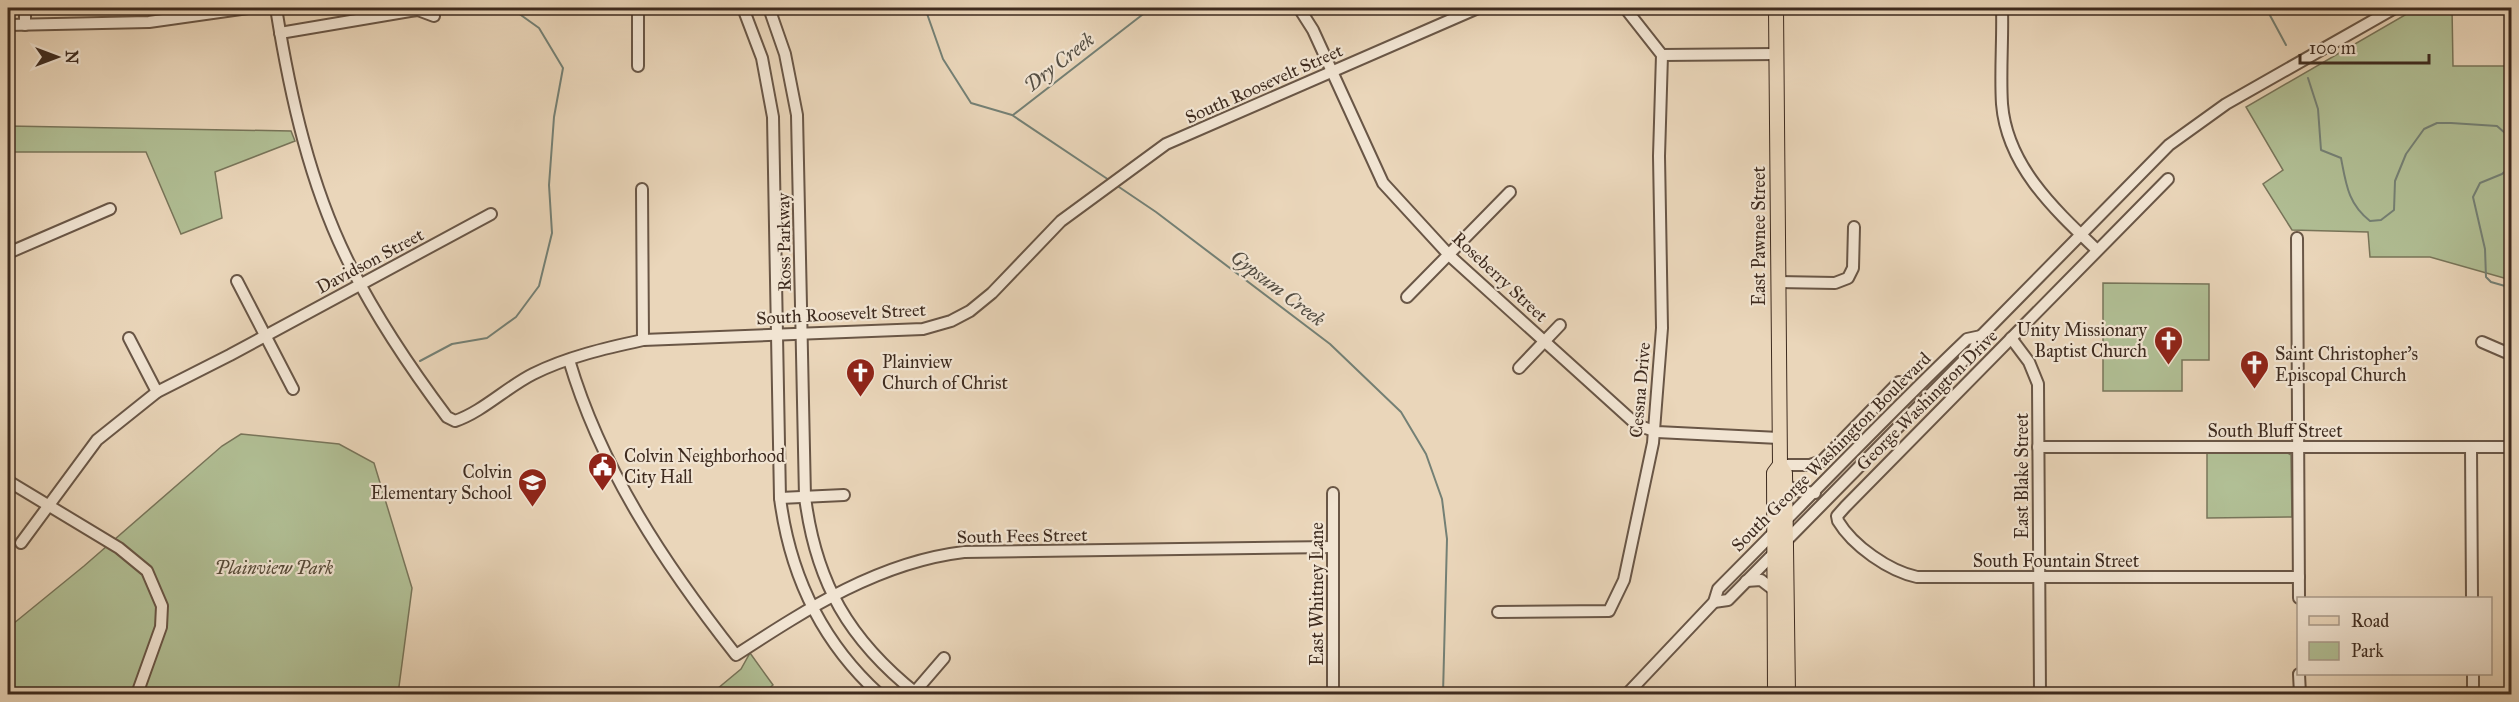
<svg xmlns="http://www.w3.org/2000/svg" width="2519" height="702" viewBox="0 0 2519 702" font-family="'IM FELL Great Primer',serif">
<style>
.green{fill:#b1bf95;stroke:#78755a;stroke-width:1.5}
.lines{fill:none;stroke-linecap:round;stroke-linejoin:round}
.stream{stroke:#748075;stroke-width:2}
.minor-casing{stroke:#695646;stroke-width:14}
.major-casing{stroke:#3e2b1f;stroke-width:16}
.minor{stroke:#f1e4d2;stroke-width:10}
.major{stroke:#ead6ba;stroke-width:14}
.labels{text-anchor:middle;stroke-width:4.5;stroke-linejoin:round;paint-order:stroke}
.street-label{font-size:18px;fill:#3e2b1f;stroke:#f1e4d2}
.poi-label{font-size:18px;fill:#3e2b1f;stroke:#f1e4d2;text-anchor:start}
.park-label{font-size:18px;font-style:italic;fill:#554937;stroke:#f1e4d2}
.water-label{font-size:20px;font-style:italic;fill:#544e43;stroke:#f1e4d2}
</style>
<rect width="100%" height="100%" fill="#ead6ba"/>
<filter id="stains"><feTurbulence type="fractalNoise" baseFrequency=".00333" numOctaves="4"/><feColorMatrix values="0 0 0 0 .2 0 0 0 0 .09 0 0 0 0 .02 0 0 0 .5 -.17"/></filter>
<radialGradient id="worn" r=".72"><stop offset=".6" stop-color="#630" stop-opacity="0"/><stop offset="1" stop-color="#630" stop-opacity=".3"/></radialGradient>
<!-- green -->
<g class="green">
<path d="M 2417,8 L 2452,8 L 2453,66 L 2507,66 L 2511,280 L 2430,257 L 2370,257 L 2368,232 L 2292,230 L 2263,184 L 2283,170 L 2246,107 Z"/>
<path d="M 8,126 L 291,131 L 295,141 L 215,172 L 222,218 L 181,234 L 146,152 L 8,152 Z"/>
<path d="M 2103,283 L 2209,284 L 2209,360 L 2182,360 L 2182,391 L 2103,391 Z"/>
<path d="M 241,434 L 339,444 L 374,463 L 412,588 L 398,694 L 8,694 L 8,628 L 84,566 L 222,446 Z"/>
<path d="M 2207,452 L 2286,452 L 2291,455 L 2292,517 L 2207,518 Z"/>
<path d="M 750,653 L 773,685 L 763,694 L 711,694 L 741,669 Z"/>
</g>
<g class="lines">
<!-- stream -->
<g class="stream">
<path d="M 925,8 L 943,59 L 971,103 L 1012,115 L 1109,180"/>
<path d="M 2266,8 L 2286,45"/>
<path d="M 2308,78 L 2318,109 L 2321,150 L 2341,158 C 2346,184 2348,204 2370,221 L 2381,220 L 2394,210 L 2395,181 L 2406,154 L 2424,129 L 2437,123 L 2451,123 L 2497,126 L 2505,133 L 2511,166 L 2502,174 L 2480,183 L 2473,197 L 2485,249 L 2486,277 L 2491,282 L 2512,288"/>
<path d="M 1013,115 L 1151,8"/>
<path d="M 1116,185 L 1156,212 L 1330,344 L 1401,412 L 1426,454 L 1442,499 L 1447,539 L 1443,694"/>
<path d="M 420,361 L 452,344 L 487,338 L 516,317 L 539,286 L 552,233 L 549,185 L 554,117 L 563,68 L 539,28 L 511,8"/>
</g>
<defs>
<g id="minor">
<path d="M 276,8 C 290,95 310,187 351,267 C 378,320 411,369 447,417 L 455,421 C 482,412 507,387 533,374 C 567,357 606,348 643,340 L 923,329 L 951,321 L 970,311 L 992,293 L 1061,221 L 1166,144 L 1478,8"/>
<path d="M 638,8 L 638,66"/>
<path d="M 743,8 L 762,58 L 773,117 L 780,498 C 790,576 821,641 879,694"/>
<path d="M 769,8 L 785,54 L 797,115 L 805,497 C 816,583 849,640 917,694"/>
<path d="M 1299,8 L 1313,30 L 1383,183 L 1450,256 L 1637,425 L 1657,432 L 1779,438"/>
<path d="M 2002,8 C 2003,39 2000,72 2002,104 C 2007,166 2055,210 2097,250"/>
<path d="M 8,25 L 149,22 L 248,8"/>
<path d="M 25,25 L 25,8"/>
<path d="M 280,33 L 410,11 L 418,10 L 434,16"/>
<path d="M 1662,55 L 1776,54"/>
<path d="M 2168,179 L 1845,507 L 1837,516 L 1838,521 C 1853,546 1889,571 1917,577 L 2299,577"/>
<path d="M 642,189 L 643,340"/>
<path d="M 2297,238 L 2299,598"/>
<path d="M 8,253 L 110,209"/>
<path d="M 237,281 L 293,389"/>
<path d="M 1778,282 L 1835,283 L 1848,278 L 1853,268 L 1854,227"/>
<path d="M 1407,297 L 1510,192"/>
<path d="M 129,338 L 157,392"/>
<path d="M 2011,338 L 2029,362 L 2038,384 L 2040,694"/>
<path d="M 2482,342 L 2512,355"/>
<path d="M 569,360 C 602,471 666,566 736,655 C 807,609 879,562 964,552 L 1333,547"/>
<path d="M 1519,368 L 1560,325"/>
<path d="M 2038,447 L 2512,447"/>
<path d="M 2471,447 L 2472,598"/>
<path d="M 1780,465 L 1810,465 L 1822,461 L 1899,382"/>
<path d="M 8,481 L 119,548 L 147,571 L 162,606 L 161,627 L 137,694"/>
<path d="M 1786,485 L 1797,491 L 1815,493"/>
<path d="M 1333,493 L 1333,694"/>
<path d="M 780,498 L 844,495"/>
<path d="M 21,543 L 97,440 L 157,392 L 230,355 L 491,214"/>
<path d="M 1746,581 L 1761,580 L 1774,590"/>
<path d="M 1714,602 L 1728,600 L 1973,351 L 1981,336 L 2169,145 L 2226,104 L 2395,8"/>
<path d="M 1498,612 L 1609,611 L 1624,580 L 1653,443 L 1662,328 L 1659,156 L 1662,55 L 1625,8"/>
<path d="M 2299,674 L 2300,694"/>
<path d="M 2473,674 L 2473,694"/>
<path d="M 913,694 L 944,658"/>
<path d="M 1627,694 L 1714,602 L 1718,589 C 1801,506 1882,420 1967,339 L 1981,336"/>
</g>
<g id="major">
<path d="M 1776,8 L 1780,465 L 1785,473 L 1788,694"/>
<path d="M 1775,694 L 1774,473 L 1780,465"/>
</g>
</defs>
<!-- minor casing -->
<use href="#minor" class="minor-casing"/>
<!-- major casing -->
<use href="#major" class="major-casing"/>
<!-- minor -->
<use href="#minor" class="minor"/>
<!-- major -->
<use href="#major" class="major"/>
</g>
<!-- icons -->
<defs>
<symbol id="church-pin" viewBox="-11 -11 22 30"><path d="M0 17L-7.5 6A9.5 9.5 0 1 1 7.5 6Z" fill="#8f2418" stroke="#f1e4d2"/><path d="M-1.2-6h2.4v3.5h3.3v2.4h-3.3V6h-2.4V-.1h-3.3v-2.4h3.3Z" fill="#fff"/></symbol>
<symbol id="civic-pin" viewBox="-11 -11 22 30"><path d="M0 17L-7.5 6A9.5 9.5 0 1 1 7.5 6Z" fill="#8f2418" stroke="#f1e4d2"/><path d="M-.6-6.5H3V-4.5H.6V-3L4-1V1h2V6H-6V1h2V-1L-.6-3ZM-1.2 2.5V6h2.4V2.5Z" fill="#fff"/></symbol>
<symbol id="school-pin" viewBox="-11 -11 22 30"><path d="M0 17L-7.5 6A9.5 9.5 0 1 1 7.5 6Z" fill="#8f2418" stroke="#f1e4d2"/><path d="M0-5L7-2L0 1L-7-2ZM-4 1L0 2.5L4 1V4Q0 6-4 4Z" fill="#fff"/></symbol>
</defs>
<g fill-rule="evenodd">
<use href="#church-pin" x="2152" y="324" width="33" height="45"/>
<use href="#church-pin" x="2238" y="348" width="33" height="45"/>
<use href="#church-pin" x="844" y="356" width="33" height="45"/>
<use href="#civic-pin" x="586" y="450" width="33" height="45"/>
<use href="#school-pin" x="516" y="466" width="33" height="45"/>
</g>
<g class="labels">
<!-- street labels -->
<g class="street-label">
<text transform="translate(1264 84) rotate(-24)" y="6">South Roosevelt Street</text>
<text transform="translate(1759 236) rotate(-90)" y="6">East Pawnee Street</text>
<text transform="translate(784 242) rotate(-91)" y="6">Ross Parkway</text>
<text transform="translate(370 261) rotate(-28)" y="6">Davidson Street</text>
<text transform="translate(1500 277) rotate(43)" y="6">Roseberry Street</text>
<text transform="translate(841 314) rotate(-3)" y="6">South Roosevelt Street</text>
<text transform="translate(1640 390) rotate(-85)" y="6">Cessna Drive</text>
<text transform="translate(1927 400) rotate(-45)" y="6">George Washington Drive</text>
<text x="2275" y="437">South Bluff Street</text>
<text transform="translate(1831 452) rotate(-45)" y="6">South George Washington Boulevard</text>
<text transform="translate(2022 476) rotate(-90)" y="6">East Blake Street</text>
<text transform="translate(1022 536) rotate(-1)" y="6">South Fees Street</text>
<text x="2056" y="567">South Fountain Street</text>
<text transform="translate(1317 594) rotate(-90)" y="6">East Whitney Lane</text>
</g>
<!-- poi labels -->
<g class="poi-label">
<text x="2147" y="336" text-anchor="end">Unity Missionary<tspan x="2147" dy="21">Baptist Church</tspan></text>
<text x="2275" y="360">Saint Christopher's<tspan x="2275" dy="21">Episcopal Church</tspan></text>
<text x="882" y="368">Plainview<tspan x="882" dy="21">Church of Christ</tspan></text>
<text x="624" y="462">Colvin Neighborhood<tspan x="624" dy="21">City Hall</tspan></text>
<text x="512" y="478" text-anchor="end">Colvin<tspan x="512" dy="21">Elementary School</tspan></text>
</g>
<!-- park labels -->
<g class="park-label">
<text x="274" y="574">Plainview Park</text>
</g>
<!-- water labels -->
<g class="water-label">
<text transform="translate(1059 62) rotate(-38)" y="7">Dry Creek</text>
<text transform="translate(1278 288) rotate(37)" y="7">Gypsum Creek</text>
</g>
</g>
<!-- margin -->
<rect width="2519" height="702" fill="none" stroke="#ead6ba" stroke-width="30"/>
<rect x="9" y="9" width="2501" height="684" fill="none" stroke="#3e2b1f" stroke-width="3"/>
<rect x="15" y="15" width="2489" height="672" fill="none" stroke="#3e2b1f" stroke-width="1.5"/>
<!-- legend -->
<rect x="2297" y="597" width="195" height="78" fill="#f1e4d2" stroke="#a99a8a" stroke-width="1.5"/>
<rect x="2309" y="616" width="30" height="9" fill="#ead6ba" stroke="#a99a8a" stroke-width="1.5"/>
<text x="2351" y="627" font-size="18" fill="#3e2b1f">Road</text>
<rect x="2309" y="642" width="30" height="18" fill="#b1bf95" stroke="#a99a8a" stroke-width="1.5"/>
<text x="2351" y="657" font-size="18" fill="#3e2b1f">Park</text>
<!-- north arrow -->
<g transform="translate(57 57) rotate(90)" stroke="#f1e4d2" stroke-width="4.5" paint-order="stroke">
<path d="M0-4.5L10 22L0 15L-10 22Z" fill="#3e2b1f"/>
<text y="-9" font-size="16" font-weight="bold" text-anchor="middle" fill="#3e2b1f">N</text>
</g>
<!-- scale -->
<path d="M2300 54v9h129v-9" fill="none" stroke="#3e2b1f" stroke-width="3"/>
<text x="2309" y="54" font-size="18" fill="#3e2b1f" stroke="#f1e4d2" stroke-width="4.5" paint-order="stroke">100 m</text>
<rect width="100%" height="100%" filter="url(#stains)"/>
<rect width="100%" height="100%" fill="url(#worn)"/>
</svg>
